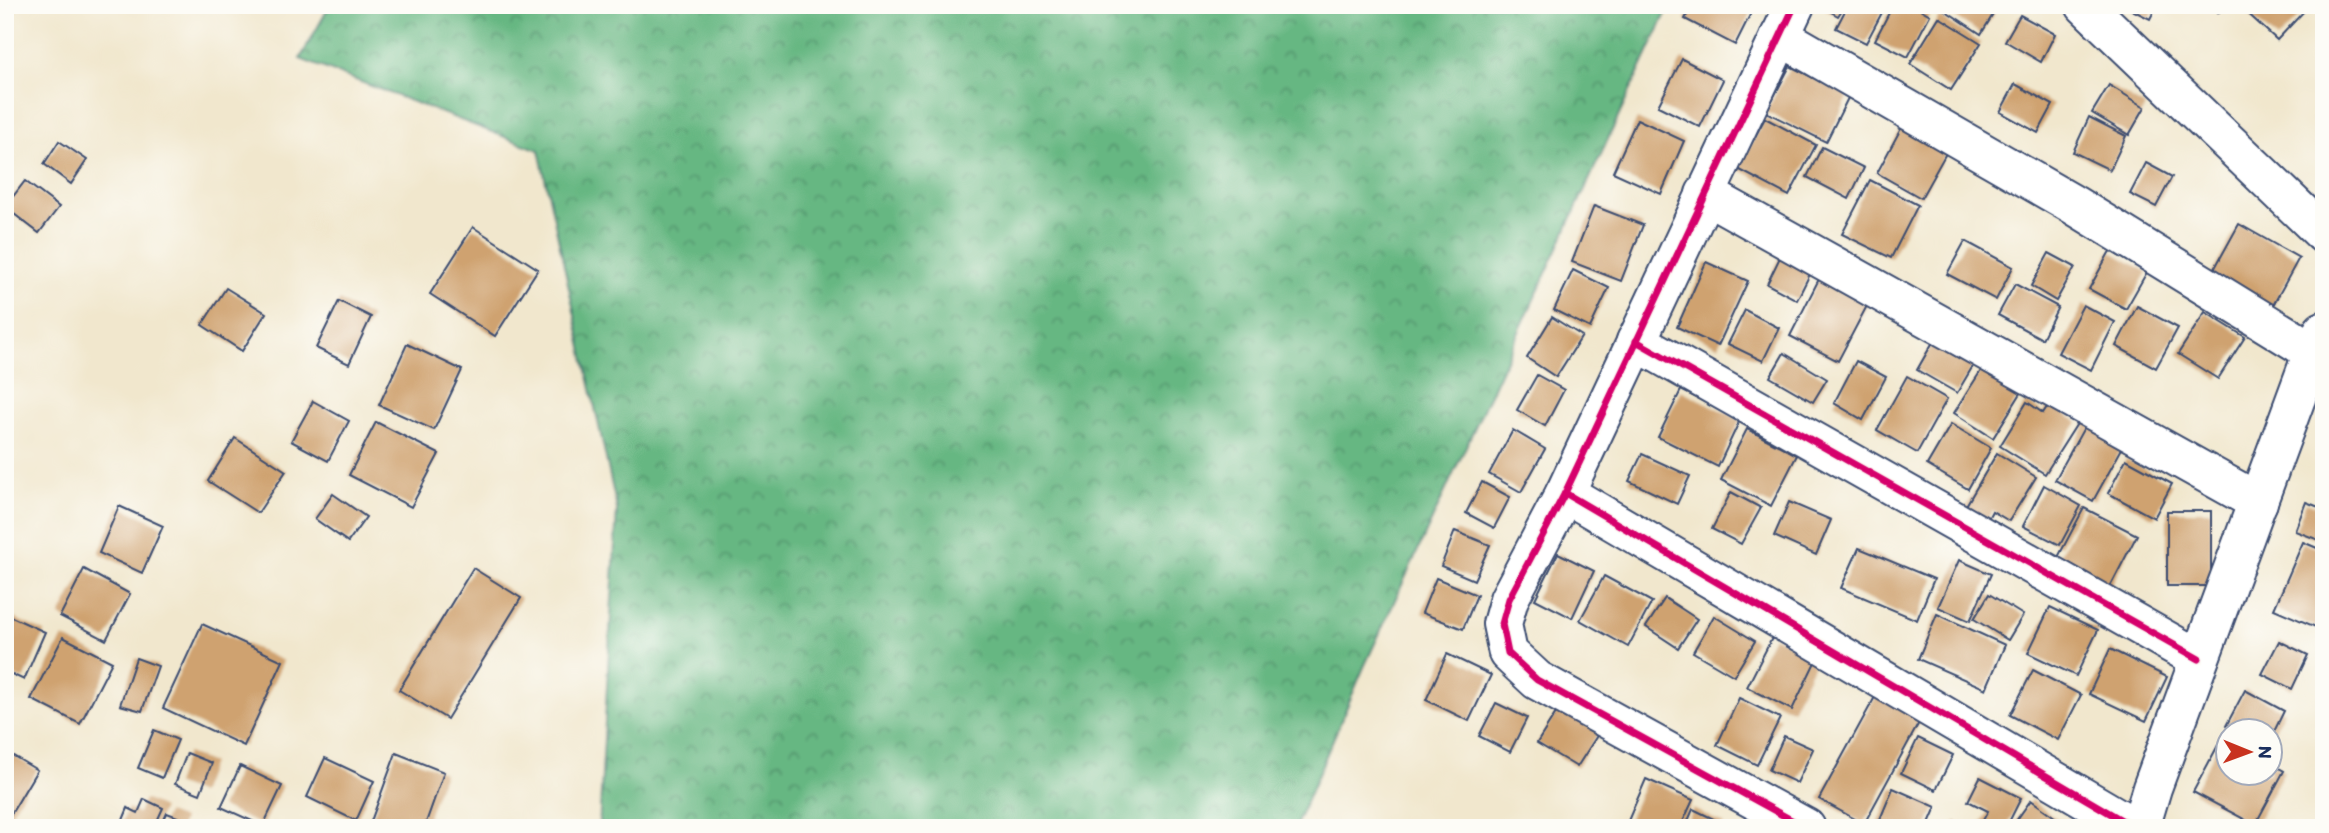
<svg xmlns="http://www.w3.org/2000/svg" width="2329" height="833" viewBox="0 0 2329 833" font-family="Itim,sans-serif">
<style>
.forest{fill:url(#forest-crowns);stroke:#407370;stroke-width:2}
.building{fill:#cfa270}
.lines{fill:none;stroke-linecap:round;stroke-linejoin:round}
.street-casing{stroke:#3b4b6f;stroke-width:42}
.street{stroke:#fff;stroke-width:38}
.cycleway-casing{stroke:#fdfcf7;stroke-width:11}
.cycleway{stroke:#d6006c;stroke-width:7}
</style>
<defs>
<pattern id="forest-crowns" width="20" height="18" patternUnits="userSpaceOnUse" patternTransform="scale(1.75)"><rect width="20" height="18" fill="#66b782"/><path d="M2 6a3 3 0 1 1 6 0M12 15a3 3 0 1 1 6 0" fill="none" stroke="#53956e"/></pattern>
</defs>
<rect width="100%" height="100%" fill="#fdfcf7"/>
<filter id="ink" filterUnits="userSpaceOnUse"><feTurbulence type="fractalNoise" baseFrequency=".0143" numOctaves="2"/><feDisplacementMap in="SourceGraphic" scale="14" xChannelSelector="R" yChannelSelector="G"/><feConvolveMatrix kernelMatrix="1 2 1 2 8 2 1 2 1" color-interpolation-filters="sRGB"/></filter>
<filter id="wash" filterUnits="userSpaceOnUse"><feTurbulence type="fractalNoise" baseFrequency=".00686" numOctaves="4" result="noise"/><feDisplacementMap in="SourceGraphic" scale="28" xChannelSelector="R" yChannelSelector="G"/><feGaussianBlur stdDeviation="1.57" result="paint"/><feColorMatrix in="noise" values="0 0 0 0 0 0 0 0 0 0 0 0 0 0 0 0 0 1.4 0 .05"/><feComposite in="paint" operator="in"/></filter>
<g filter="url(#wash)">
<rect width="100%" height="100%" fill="#f1e7cd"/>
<!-- forest -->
<path class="forest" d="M 330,5 L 1670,5 L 1364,667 L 1295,828 L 599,828 L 617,509 L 539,150 L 300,59 Z"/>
<g id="blocks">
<!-- building -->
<g class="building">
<path d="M 1692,5 L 1755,5 L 1735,45 L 1685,19 Z"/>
<path d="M 1819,5 L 1845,5 L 1838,16 Z"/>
<path d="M 1848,5 L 1886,5 L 1866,43 L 1836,28 Z"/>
<path d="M 1893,5 L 1913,5 L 1930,15 L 1908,57 L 1875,40 Z"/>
<path d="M 1945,5 L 1999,5 L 1981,34 L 1943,9 Z"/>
<path d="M 2134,5 L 2157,5 L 2150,19 L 2132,10 Z"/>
<path d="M 2210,5 L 2226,5 L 2218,13 Z"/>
<path d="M 2244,5 L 2303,5 L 2307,8 L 2277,40 L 2242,8 Z"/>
<path d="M 2020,15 L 2055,34 L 2041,62 L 2005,41 Z"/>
<path d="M 1939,17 L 1981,43 L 1951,90 L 1910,64 Z"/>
<path d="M 1682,59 L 1723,80 L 1700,127 L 1658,106 Z"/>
<path d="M 1790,66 L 1849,96 L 1826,142 L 1766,112 Z"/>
<path d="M 2015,84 L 2053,105 L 2038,133 L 2000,112 Z"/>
<path d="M 2109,85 L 2145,107 L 2129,135 L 2092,113 Z"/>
<path d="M 2089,117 L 2126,136 L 2110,170 L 2073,152 Z"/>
<path d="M 1765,118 L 1816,145 L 1789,196 L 1738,169 Z"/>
<path d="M 1637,119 L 1684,141 L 1661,194 L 1613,172 Z"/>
<path d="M 1905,121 L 1950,146 L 1921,198 L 1877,173 Z"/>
<path d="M 59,141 L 87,160 L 71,184 L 44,164 Z"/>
<path d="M 1822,147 L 1864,168 L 1849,199 L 1807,177 Z"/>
<path d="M 2146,163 L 2172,177 L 2156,207 L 2130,194 Z"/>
<path d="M 1870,180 L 1918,205 L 1891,258 L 1842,234 Z"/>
<path d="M 25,181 L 59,207 L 39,233 L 5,207 Z"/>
<path d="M 1594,206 L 1643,225 L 1621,281 L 1572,262 Z"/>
<path d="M 2239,224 L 2299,258 L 2271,309 L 2211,275 Z"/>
<path d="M 473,227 L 538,269 L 495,336 L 430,294 Z"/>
<path d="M 1965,241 L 2013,267 L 1996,300 L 1947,274 Z"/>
<path d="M 2110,251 L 2147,272 L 2126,309 L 2089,289 Z"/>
<path d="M 1782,253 L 1813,268 L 1797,300 L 1767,284 Z"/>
<path d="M 2049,253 L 2075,267 L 2056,301 L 2031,286 Z"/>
<path d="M 1706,262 L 1748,281 L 1718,346 L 1677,327 Z"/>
<path d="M 1573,270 L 1609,288 L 1590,328 L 1554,310 Z"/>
<path d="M 1820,277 L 1869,302 L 1838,361 L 1790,336 Z"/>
<path d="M 2015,284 L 2058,307 L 2042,339 L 1998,315 Z"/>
<path d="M 226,288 L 266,313 L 242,351 L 202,325 Z"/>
<path d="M 339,301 L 371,317 L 349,364 L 316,348 Z"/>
<path d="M 2083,305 L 2115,322 L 2091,370 L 2058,353 Z"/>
<path d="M 2137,306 L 2178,328 L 2156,368 L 2116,346 Z"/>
<path d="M 1745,310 L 1779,328 L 1763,361 L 1728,344 Z"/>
<path d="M 2205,312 L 2245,337 L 2218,379 L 2178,354 Z"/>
<path d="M 1552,317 L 1582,336 L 1556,377 L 1527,358 Z"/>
<path d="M 1937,335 L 1977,359 L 1957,393 L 1917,370 Z"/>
<path d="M 407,344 L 462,370 L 434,430 L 379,405 Z"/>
<path d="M 1784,353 L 1827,379 L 1813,402 L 1770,377 Z"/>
<path d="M 1856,361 L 1886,377 L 1863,420 L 1834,403 Z"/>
<path d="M 1982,369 L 2021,393 L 1993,438 L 1954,413 Z"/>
<path d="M 1537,375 L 1564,390 L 1545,426 L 1517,410 Z"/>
<path d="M 1907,376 L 1947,399 L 1917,453 L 1877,430 Z"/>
<path d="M 1681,390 L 1740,420 L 1718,467 L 1658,437 Z"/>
<path d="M 313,401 L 349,421 L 328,461 L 291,441 Z"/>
<path d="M 2027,402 L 2043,413 L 2049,404 L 2078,422 L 2045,474 L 2000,446 Z"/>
<path d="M 376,422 L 439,454 L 411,507 L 349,475 Z"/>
<path d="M 2087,422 L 2125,443 L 2093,501 L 2055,480 Z"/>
<path d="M 1951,424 L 1991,448 L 1968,489 L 1927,465 Z"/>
<path d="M 1747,429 L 1797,455 L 1771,506 L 1721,480 Z"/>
<path d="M 1513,430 L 1545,449 L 1521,492 L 1489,474 Z"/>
<path d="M 235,438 L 286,471 L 258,513 L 208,481 Z"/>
<path d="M 1997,453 L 2036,477 L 2009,521 L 1992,511 L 1986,522 L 1964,509 Z"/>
<path d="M 1642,454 L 1690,476 L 1677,504 L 1629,481 Z"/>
<path d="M 2126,459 L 2172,484 L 2154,518 L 2108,493 Z"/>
<path d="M 1482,482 L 1510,497 L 1494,528 L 1466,513 Z"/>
<path d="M 2044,485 L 2081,506 L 2060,545 L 2023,526 Z"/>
<path d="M 1731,492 L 1761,508 L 1741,544 L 1712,529 Z"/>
<path d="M 333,494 L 366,517 L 348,542 L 315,519 Z"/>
<path d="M 1789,502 L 1831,520 L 1816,555 L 1774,536 Z"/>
<path d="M 2306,502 L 2324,509 L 2324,542 L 2295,531 Z"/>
<path d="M 119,506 L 163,526 L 142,573 L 99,553 Z"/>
<path d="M 2084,508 L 2137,535 L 2109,589 L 2056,561 Z"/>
<rect x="2167" y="511" width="44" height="75"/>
<path d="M 1455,531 L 1490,545 L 1474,580 L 1441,566 Z"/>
<path d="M 2303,542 L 2324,551 L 2324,614 L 2318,628 L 2274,609 Z"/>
<path d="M 1859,548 L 1934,579 L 1917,620 L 1841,588 Z"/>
<path d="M 1558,553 L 1594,571 L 1572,618 L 1535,599 Z"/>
<path d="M 1959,560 L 1991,574 L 1970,621 L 1938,607 Z"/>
<path d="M 473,568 L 521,598 L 447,719 L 399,690 Z"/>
<path d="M 84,569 L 130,594 L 106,640 L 60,616 Z"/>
<path d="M 1604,576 L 1652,602 L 1628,647 L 1580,620 Z"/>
<path d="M 1436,578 L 1477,595 L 1463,629 L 1422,613 Z"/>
<path d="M 1989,594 L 2023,615 L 2008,640 L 1974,619 Z"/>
<path d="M 1665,598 L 1697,619 L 1678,648 L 1646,627 Z"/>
<path d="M 2050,607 L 2098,630 L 2076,676 L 2028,653 Z"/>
<path d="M 5,614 L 45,632 L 24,680 L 5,671 Z"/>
<path d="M 1937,614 L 2005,645 L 1986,689 L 1918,659 Z"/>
<path d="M 1714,616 L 1755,641 L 1734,676 L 1693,652 Z"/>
<path d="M 202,624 L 283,661 L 244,746 L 163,708 Z"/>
<path d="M 1773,636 L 1817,658 L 1792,710 L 1747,687 Z"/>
<path d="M 63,637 L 112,662 L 80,724 L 31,699 Z"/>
<path d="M 2279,641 L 2308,655 L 2292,689 L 2262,674 Z"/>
<path d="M 2110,649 L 2167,677 L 2146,721 L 2089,694 Z"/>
<path d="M 1447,654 L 1491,675 L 1469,721 L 1426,700 Z"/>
<path d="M 136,658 L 158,666 L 142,711 L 120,705 Z"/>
<path d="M 2033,670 L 2081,695 L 2058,740 L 2010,715 Z"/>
<path d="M 2245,690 L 2284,711 L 2270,740 L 2270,732 L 2236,732 L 2226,726 Z"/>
<path d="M 1876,695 L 1921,719 L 1864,824 L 1819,799 Z"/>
<path d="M 1739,698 L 1780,718 L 1757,765 L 1717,745 Z"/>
<path d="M 1496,703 L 1527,718 L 1510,752 L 1479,736 Z"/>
<path d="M 1561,705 L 1600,731 L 1577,767 L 1537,743 Z"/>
<path d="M 154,730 L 178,740 L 162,778 L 138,768 Z"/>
<path d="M 1784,736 L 1813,749 L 1797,783 L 1769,770 Z"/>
<path d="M 2223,736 L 2228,739 L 2228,774 L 2270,774 L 2270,763 L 2284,771 L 2255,825 L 2193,792 Z"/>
<path d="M 1918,738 L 1953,755 L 1936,790 L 1901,773 Z"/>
<path d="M 5,751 L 37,770 L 5,824 Z"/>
<path d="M 187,753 L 212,763 L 200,794 L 175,784 Z"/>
<path d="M 396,753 L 444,772 L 424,828 L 380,828 L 370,824 Z"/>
<path d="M 325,758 L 374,781 L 356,821 L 307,797 Z"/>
<path d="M 240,766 L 282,786 L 263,826 L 221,807 Z"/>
<path d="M 1980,777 L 2021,798 L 2006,828 L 1980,826 L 1988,811 L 1968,801 Z"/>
<path d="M 1646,779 L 1693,800 L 1680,828 L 1635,828 L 1627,823 Z"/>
<path d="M 1893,788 L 1936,807 L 1927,828 L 1886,828 L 1878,824 Z"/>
<path d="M 144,799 L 163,808 L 154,828 L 109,828 L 112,821 L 121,825 L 128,808 L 138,813 Z"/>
<path d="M 2031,800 L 2070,828 L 2011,828 Z"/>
<path d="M 1693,809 L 1724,824 L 1722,828 L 1685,828 Z"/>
<path d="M 167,813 L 183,819 L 180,828 L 160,828 Z"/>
<path d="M 1955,821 L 1966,828 L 1951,828 Z"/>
</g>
</g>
</g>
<g filter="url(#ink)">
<use href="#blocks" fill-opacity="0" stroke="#3b4b6f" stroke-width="2"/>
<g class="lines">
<defs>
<g id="street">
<path d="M 1795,5 L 1565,493 L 1509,599 L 1502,624 L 1508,653 L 1537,680 L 1806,828"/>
<path d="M 2085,5 L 2324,234"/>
<path d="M 1780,36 L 2074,205 L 2313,352"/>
<path d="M 1705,194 L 2258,502"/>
<path d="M 1636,341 L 2199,659"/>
<path d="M 1565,493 L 2135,828"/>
<path d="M 2140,828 L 2152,788 L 2313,352 L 2323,331"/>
</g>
</defs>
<!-- street casing -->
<use href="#street" class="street-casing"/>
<!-- street -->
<use href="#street" class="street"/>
<defs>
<g id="cycleway">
<path d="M 1795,5 L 1565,493 L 1509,599 L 1502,624 L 1508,653 L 1537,680 L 1806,828"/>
<path d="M 1636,341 L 2199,659"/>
<path d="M 1565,493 L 2135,828"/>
</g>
</defs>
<!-- cycleway casing -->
<use href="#cycleway" class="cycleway-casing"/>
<!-- cycleway -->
<use href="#cycleway" class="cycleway"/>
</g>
</g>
<!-- margin -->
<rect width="2329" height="833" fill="none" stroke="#fdfcf7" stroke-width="28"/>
<!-- north arrow -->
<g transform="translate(2249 752) rotate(91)"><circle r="33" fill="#fdfcf7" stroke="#a3aaba" stroke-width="2"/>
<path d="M0-5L12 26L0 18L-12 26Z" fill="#c8321e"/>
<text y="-10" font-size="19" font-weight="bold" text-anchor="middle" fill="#1b2f5e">N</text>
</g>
</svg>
